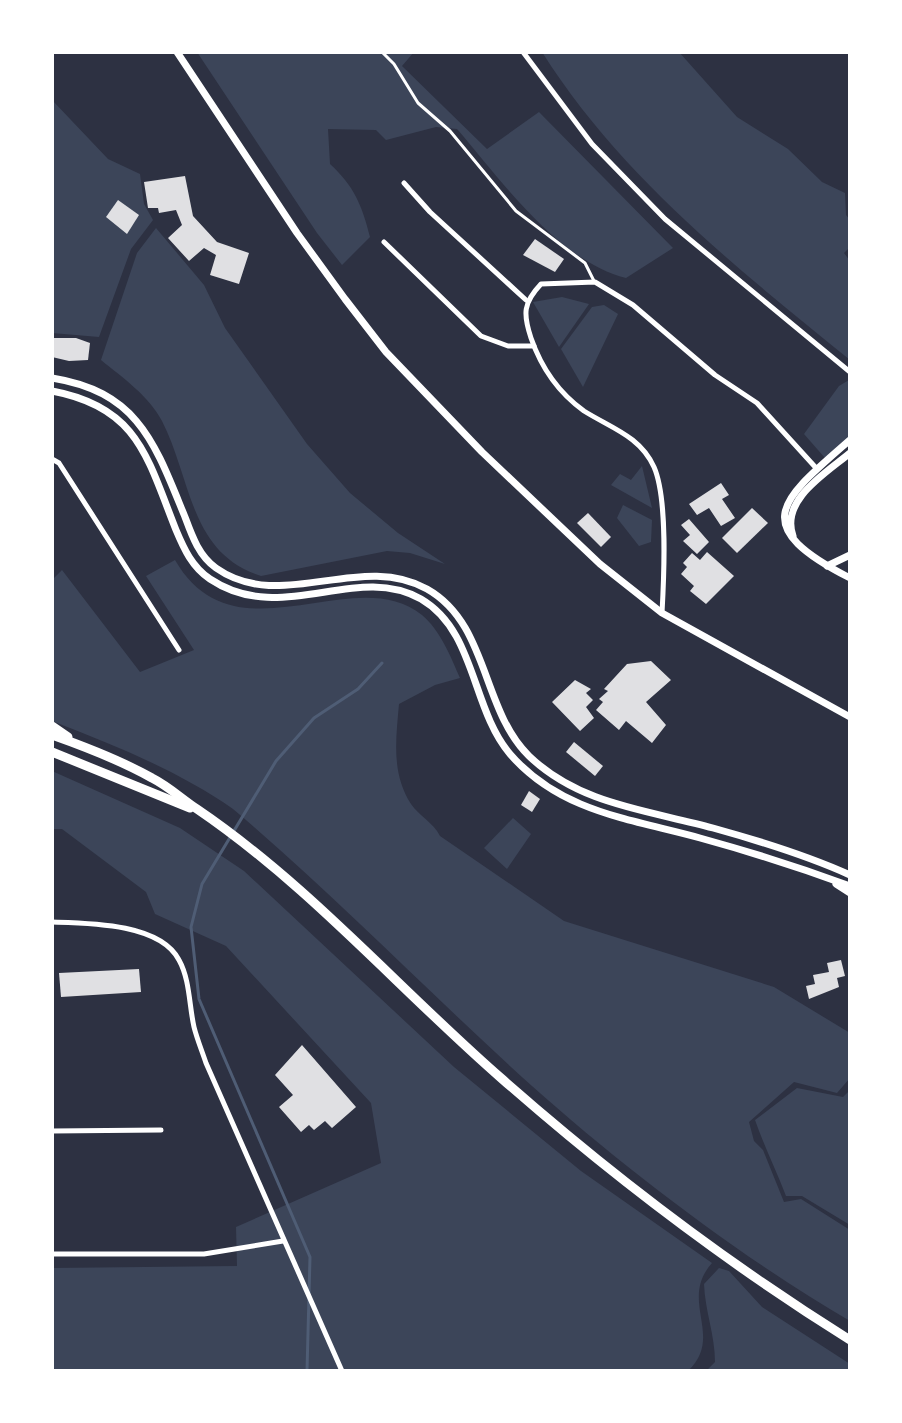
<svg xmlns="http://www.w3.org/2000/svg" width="902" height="1423" viewBox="0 0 902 1423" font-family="'Asap Condensed',sans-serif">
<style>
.green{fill:#3c4559}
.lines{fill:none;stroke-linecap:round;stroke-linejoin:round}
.stream{stroke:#4f5d75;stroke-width:3}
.building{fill:#e0e0e3}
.service{stroke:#fff;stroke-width:3}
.minor{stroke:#fff;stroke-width:5}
.tertiary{stroke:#fff;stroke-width:7}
.trunk{stroke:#fff;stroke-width:9}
</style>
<rect width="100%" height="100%" fill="#2d3142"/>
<!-- green -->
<g class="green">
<path d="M 197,52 L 414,52 L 402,66 L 487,149 L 539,112 L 673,248 L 626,278 C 558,261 501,180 457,129 L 436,127 L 386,140 L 376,130 L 328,129 L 330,164 C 354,186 362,205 370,237 L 342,265 L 317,233 Z"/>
<path d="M 542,52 L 679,52 L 737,117 L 788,149 L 822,182 L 845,193 L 846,215 L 850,220 L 850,247 L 844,253 L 850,261 L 850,360 C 738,269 620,176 542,52 Z"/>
<path d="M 52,100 L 108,159 L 140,174 L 144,204 L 153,220 L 131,249 L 99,337 L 52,333 Z"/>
<path d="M 156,228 L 204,285 L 225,328 L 307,444 L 350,493 L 398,533 L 445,564 L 410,553 L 387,551 L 261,576 C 189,553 192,480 162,421 C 149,396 123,378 101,360 L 137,253 Z"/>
<path d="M 562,297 L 589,304 L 559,347 L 533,302 Z"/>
<path d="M 604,305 L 618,314 L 583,387 L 561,349 L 592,307 Z"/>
<path d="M 849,380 L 850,436 L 825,458 L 804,434 L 839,386 Z"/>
<path d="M 642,466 L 652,508 L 611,485 L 620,474 L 631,480 Z"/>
<path d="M 623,505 L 652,520 L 651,542 L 639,546 L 617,518 Z"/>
<path d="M 175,560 C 235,664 353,560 422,615 C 440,630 451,657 460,678 L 435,685 L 399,704 C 396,739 391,773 411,804 C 419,816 433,822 440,836 L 564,921 L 774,987 L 850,1033 L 850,1078 L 837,1093 L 794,1082 L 749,1122 L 754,1141 L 763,1150 L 784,1202 L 801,1199 L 850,1230 L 850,1321 C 742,1258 625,1169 532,1086 C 431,995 337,897 233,809 C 179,771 114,745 52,721 L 52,580 L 62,570 L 140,672 L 194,650 L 146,576 Z"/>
<path d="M 52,771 L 180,828 L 244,871 L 454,1067 L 581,1171 L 712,1263 C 678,1301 725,1336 688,1371 L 52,1371 L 52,1268 L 237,1266 L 236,1227 L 381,1163 L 371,1103 L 226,946 L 155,914 L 146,892 L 62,829 L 52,829 Z"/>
<path d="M 513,818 L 531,834 L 507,869 L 484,848 Z"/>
<path d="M 797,1088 L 843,1097 L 850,1090 L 850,1225 L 802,1196 L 786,1196 C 776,1170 764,1146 755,1120 Z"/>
<path d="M 719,1268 L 729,1271 L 762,1307 L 850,1364 L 850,1371 L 706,1371 L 715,1362 C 715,1335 705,1311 704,1284 Z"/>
</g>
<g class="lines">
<!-- stream -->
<path class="stream" d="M 307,1371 L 310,1257 L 199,999 L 191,927 L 202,884 L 276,761 L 314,718 L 358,689 L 382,663"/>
</g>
<!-- building -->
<g class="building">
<path d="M 185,176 L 193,216 L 217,242 L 249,253 L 239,284 L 210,275 L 216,255 L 204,248 L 189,261 L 168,238 L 182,225 L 176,210 L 159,213 L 158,208 L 148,208 L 144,182 Z"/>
<path d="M 118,200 L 139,215 L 127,234 L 106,217 Z"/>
<path d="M 535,239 L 564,259 L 555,272 L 523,255 Z"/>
<path d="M 53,338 L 76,338 L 90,343 L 88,360 L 69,361 L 52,357 Z"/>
<path d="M 721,483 L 729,495 L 722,499 L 735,518 L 721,526 L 709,508 L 697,515 L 689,504 Z"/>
<path d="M 752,508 L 768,523 L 737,553 L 722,538 Z"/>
<path d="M 588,513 L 611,537 L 601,547 L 577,523 Z"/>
<path d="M 689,519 L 709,542 L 697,554 L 683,541 L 690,535 L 681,525 Z"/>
<path d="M 707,552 L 734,576 L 706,604 L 690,591 L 694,586 L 681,574 L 687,567 L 683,563 L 692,553 L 700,560 Z"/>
<path d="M 651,661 L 671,680 L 646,702 L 666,725 L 652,743 L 626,721 L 619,730 L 596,710 L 603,702 L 599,699 L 608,691 L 604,689 L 627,664 Z"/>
<path d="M 575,680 L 591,689 L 586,693 L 593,700 L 586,707 L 594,718 L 580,731 L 552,702 Z"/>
<path d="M 574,742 L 603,766 L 595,776 L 566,752 Z"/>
<path d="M 529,791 L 540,799 L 532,812 L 521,805 Z"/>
<path d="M 841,960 L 845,976 L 837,978 L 839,987 L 809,999 L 806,986 L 815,984 L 813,975 L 829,972 L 827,963 Z"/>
<path d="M 139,969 L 141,992 L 61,997 L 59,973 Z"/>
<path d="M 302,1045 L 356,1107 L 332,1128 L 325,1121 L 314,1130 L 309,1125 L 301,1132 L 279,1107 L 293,1095 L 275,1075 Z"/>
</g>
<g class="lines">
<!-- service -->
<path class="service" d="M 382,52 L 394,64 L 418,103 L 450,131 L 516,211 L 585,263 L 594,281"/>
<!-- minor -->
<g class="minor">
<path d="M 523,52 L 592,144 L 665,219 L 850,372"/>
<path d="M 404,183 L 430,212 L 526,300"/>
<path d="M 384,242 L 481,336 L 508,346 L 534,346"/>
<path d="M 52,459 L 59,463 L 179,650"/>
<path d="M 662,613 C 664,577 668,499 654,467 C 640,436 611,428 584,411 C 559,393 541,367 531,338 C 523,314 523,303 541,284 L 595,282 L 633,305 L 715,375 L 757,403 L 817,469"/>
<path d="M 52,922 C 88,923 160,923 179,960 C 190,980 189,1005 194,1027 C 197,1039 202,1051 206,1063 L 342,1371"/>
<path d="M 52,1131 L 161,1130"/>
<path d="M 52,1254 L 204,1254 L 283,1241"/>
</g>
<!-- tertiary -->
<g class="tertiary">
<path d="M 177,52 L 297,233 L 345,299 L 386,352 L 482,452 L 600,564 L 662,613 L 850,717"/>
<path d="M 52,378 C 139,392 155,444 185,517 C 192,536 199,556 216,568 C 281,614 360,551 427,589 C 489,624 481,709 529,756 C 580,805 648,810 713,828 C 760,841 806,855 850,875"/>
<path d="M 52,391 C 138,407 147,457 176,530 C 184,549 192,567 210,579 C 282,627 355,562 421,599 C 476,631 471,708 510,754 C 560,812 631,819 700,838 C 751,852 801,868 850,886"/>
<path d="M 850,440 C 780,501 747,525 850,578"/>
<path d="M 793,536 C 780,500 826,473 850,453"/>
<path d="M 827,566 L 850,555"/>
<path d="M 836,884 L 850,893"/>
</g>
<!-- trunk -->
<g class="trunk">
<path d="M 52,726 L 68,737"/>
<path d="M 52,735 C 86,747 120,760 152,778 C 168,786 182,799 197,809 C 309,885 399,989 501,1078 C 610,1174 727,1263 850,1340"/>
<path d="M 52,752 L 190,808"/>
</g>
</g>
<!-- border -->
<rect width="902" height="1423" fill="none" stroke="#ffffff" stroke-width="108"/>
</svg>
